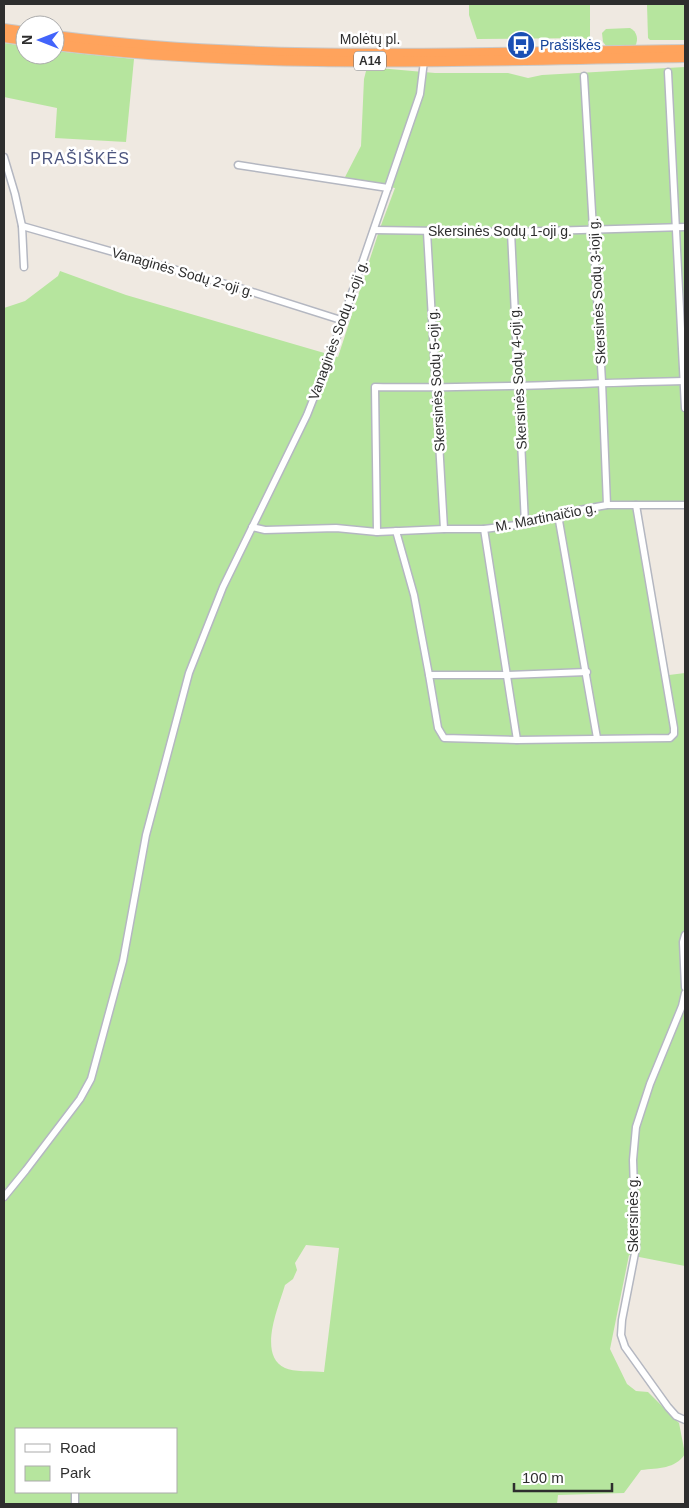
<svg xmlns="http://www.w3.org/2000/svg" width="689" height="1508" viewBox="0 0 689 1508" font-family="Arial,sans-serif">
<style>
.green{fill:#b6e59e;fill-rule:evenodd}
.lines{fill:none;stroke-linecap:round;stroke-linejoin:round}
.minor-casing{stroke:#b4b7c1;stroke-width:9}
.highway-casing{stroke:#c9c9c9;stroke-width:12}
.minor{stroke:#fff;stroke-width:6}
.highway{stroke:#ffa35c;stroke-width:10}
.labels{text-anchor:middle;stroke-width:5;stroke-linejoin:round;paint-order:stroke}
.shield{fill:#fff;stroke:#6d6d6d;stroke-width:1}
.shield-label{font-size:12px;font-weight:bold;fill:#2e2e2e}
.street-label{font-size:14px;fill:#2e2e2e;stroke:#fff}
.transit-label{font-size:14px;fill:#164399;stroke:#fff;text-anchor:start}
.quarter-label{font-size:16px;letter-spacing:1px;fill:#4d5680;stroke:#fff}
</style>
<rect width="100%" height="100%" fill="#efe9e1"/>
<!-- green -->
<g class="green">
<path d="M 469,4 L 592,4 L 590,5 L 590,38 L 588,40 L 584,38 L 477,39 L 469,15 Z"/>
<path d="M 647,4 L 685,4 L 685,40 L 650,40 L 648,38 Z"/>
<path d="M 630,28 C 637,31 639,40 635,46 L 607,47 L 603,42 L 602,33 L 606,29 Z"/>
<path d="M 4,43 L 25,46 L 25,55 L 55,55 L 55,51 L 134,59 L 126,142 L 55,138 L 57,108 L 4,97 Z"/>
<path d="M 367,67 L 435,73 L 508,73 L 528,78 L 542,75 L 685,67 L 685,503 L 639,503 L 669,675 L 685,673 L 685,1266 L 629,1255 L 610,1349 L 627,1384 L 636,1391 L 648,1392 L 679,1423 L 685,1454 C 675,1469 659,1468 641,1470 L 624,1493 L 558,1495 L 557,1504 L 4,1504 L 4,308 L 25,301 L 58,276 L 60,271 L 126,295 L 338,357 L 380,228 L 395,188 L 344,179 L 361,146 L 364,79 ZM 306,1245 L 339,1248 L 324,1372 C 313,1371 293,1372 285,1368 C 257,1355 279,1306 285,1285 L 293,1279 L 297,1270 L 295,1263 ZM 16,1429 L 176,1429 L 176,1492 L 16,1492 Z"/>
</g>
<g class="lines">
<defs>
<g id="minor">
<path d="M 668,72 L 685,408"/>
<path d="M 584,76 L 602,382 L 607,505"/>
<path d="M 4,157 L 15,194 L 22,226 L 24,267"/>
<path d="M 238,165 L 388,188"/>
<path d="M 22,226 L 243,289 L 344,321"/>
<path d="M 374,230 L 511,232 L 685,227"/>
<path d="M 427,232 L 444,529"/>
<path d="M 511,232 L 525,524"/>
<path d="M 558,515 L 597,738"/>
<path d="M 252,527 L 265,530 L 336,528 L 377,532 L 444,529 L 484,529 L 525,524 L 574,511 L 607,505 L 685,505"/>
<path d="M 484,529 L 517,740"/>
<path d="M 396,531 L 414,595 L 429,675 L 507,675 L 587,672"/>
<path d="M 377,532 L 375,387 C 478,389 581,383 684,381"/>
<path d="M 429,675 L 438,728 L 444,738 L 517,740 L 670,738 L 674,734 L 674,728 L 636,505"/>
<path d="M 685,935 L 683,942 L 685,987"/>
<path d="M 685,993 L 682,1006 L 650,1084 L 636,1127 L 633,1160 L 636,1248 L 622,1320 L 621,1335 L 625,1347 L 668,1407 L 676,1416 L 685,1420"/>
<path d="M 4,1197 L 26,1170 L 80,1099 L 91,1079 L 123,961 L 146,835 L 189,673 L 223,587 L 307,415 L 331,354 L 420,94 L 424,61"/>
<path d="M 75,1492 L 75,1504"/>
</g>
<g id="highway">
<path d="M 4,29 L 25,32"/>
<path d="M 55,36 C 264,63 475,52 685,50"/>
<path d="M 4,37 L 25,40"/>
<path d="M 55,45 C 264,70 475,60 685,57"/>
</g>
</defs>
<!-- minor casing -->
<use href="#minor" class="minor-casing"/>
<!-- highway casing -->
<use href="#highway" class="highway-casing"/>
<!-- minor -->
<use href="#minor" class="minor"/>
<!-- highway -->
<use href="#highway" class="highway"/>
</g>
<!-- icons -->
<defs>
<symbol id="bus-disc" viewBox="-11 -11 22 22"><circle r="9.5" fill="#1a4fb4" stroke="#fff"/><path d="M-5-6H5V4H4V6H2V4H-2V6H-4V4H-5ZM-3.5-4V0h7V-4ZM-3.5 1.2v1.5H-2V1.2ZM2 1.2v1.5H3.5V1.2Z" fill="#fff"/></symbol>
</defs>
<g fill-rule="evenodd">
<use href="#bus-disc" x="505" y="29" width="32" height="32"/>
</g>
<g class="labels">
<!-- shield labels -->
<rect class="shield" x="354" y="51.5" width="32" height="19" rx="4"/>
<g class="shield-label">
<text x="370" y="65">A14</text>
</g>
<!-- street labels -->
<g class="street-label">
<text x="370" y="44">Molėtų pl.</text>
<text x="500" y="236">Skersinės Sodų 1-oji g.</text>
<text transform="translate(183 272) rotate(16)" y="5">Vanaginės Sodų 2-oji g.</text>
<text transform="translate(597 291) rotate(-93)" y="5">Skersinės Sodų 3-ioji g.</text>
<text transform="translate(338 330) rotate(-70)" y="5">Vanaginės Sodų 1-oji g.</text>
<text transform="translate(518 378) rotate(-93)" y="5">Skersinės Sodų 4-oji g.</text>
<text transform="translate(436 380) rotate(-93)" y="5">Skersinės Sodų 5-oji g.</text>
<text transform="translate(546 517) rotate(-11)" y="5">M. Martinaičio g.</text>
<text transform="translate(633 1214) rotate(-90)" y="5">Skersinės g.</text>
</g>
<!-- transit labels -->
<g class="transit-label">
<text x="540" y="50">Prašiškės</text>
</g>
<!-- quarter labels -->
<g class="quarter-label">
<text x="80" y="164">PRAŠIŠKĖS</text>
</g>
</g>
<!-- border -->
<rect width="689" height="1508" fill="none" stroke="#2e2e2e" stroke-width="10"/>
<!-- legend -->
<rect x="15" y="1428" width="162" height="65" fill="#ffffff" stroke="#ababab"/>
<rect x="25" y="1444" width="25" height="8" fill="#ffffff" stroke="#ababab"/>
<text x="60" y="1453" font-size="15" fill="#2e2e2e">Road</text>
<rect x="25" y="1466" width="25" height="15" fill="#b6e59e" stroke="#ababab"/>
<text x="60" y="1478" font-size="15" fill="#2e2e2e">Park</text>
<!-- north arrow -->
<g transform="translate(40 40) rotate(270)"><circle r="24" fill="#ffffff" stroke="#ababab"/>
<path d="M0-4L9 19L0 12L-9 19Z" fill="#4264fb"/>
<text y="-8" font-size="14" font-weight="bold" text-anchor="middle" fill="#2e2e2e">N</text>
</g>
<!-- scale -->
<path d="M514 1483v8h98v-8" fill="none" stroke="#2e2e2e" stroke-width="2.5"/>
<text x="522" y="1483" font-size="15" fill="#2e2e2e" stroke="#ffffff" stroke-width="4" paint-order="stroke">100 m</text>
</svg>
